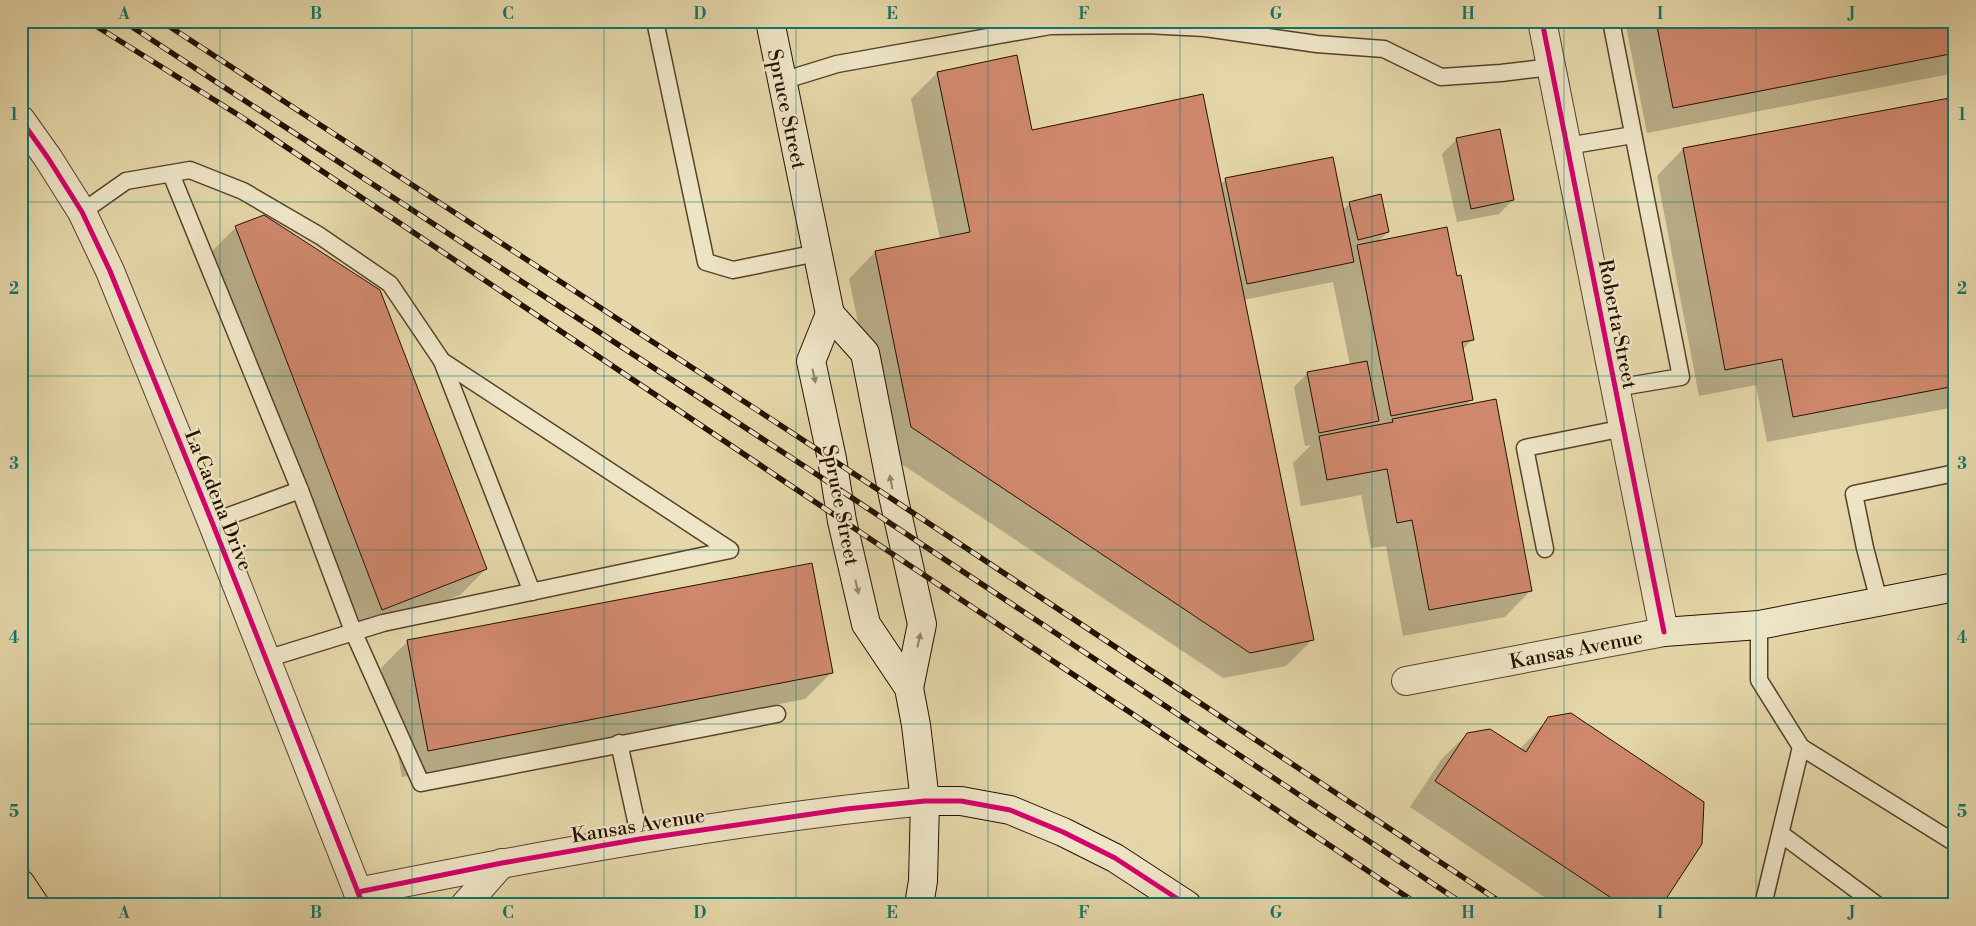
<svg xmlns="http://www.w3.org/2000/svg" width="1976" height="926" viewBox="0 0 1976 926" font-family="'Libre Bodoni',serif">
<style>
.shadow{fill:#0003}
.building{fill:#cf886d;stroke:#261000}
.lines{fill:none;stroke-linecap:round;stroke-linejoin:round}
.lane-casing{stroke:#56422a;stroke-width:19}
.street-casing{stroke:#56422a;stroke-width:30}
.secondary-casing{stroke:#261000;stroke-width:30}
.highway-casing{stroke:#261000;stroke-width:30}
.lane{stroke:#eee5c7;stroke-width:16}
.street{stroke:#eee5c7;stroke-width:28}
.secondary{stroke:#eee5c7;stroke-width:28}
.highway{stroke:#e5d7a9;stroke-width:28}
.rail-casing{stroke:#261000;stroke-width:5.5}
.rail{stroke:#eee5c7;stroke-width:4;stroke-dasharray:11;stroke-linecap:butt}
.cycleway-casing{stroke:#eee5c7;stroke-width:8}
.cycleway{stroke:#d6006c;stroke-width:5}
.oneway{fill:#94856d}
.grid{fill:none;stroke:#0f766e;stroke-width:1;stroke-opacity:0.55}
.labels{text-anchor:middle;stroke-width:4.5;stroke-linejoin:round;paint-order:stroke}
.street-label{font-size:20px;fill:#261000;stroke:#eee5c7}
.neatline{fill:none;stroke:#0f766e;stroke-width:2}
.grid-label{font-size:16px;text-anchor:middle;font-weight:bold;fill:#0f766e}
</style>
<rect width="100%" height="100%" fill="#e5d7a9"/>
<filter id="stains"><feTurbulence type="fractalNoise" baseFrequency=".004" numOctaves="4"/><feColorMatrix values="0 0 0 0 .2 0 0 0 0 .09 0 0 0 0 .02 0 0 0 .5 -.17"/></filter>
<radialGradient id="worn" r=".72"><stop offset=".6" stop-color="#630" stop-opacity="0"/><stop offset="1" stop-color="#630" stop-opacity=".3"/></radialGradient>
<!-- shadow -->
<g class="shadow">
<path d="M 1625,21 L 1955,21 L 1955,73 L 1647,133 Z"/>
<path d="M 937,73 L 1031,131 L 1220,185 L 1226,179 L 1343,210 L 1350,203 L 1388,232 L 1378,242 L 1456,278 L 1473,339 L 1462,350 L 1472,399 L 1465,406 L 1531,590 L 1505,617 L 1403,636 L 1386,546 L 1371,548 L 1361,495 L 1301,506 L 1293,463 L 1311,445 L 1305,446 L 1294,387 L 1308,373 L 1350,365 L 1333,282 L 1243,300 L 1313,639 L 1286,666 L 1223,678 L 885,453 L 849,279 L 875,252 L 940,239 L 911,99 Z"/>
<path d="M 1955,98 L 1955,407 L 1767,442 L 1756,385 L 1699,396 L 1657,176 L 1683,149 Z"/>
<path d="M 1456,140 L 1513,200 L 1499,214 L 1457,222 L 1442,154 Z"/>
<path d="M 236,227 L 486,569 L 460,595 L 356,635 L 210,253 Z"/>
<path d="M 408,641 L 831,673 L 805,699 L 402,777 L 381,668 Z"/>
<path d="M 1549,718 L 1660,905 L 1556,905 L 1410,807 L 1441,760 L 1467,734 L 1520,749 Z"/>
</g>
<!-- building -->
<g class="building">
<path d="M 1656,21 L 1955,21 L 1955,53 L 1673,108 Z"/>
<path d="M 1017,55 L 1032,130 L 1203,94 L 1314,640 L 1250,653 L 911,427 L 875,251 L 970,232 L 937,72 Z"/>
<path d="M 1955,97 L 1955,386 L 1793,417 L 1782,359 L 1725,370 L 1683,148 Z"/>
<path d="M 1500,129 L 1514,200 L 1471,209 L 1456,138 Z"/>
<path d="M 1333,157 L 1354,262 L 1247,284 L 1225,178 Z"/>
<path d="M 1381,194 L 1389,232 L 1358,240 L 1349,202 Z"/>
<path d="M 264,215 L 380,290 L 487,569 L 382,610 L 235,226 Z"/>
<path d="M 1447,227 L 1457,276 L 1461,275 L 1474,340 L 1462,342 L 1473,400 L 1391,416 L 1357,245 Z"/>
<path d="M 1367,361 L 1379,421 L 1319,433 L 1307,372 Z"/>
<path d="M 1496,399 L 1532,591 L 1429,610 L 1412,520 L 1397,523 L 1387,469 L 1327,480 L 1319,436 L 1393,422 L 1392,419 Z"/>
<path d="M 812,563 L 833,673 L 428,751 L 407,640 Z"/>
<path d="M 1571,713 L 1704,802 L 1702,844 L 1662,905 L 1622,905 L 1435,781 L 1467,733 L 1490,729 L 1526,752 L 1548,717 Z"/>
</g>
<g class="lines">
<defs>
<g id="lane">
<path d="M 655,21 L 706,262 L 733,270 L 817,253"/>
<path d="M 1611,21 L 1681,377 L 1615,388"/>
<path d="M 782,81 L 837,64 L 1050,26 L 1146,25 L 1205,28 L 1317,44 L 1384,49 L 1441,77 L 1501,73 L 1551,67"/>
<path d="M 1567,146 L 1633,135"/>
<path d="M 171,174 L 300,490 L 212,522"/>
<path d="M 82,212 L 126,181 L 190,170 L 243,191 L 320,236 L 390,284 L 442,361 L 730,550 L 383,623 L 266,659"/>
<path d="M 442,361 L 532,592"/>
<path d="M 300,490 L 353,631 L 421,783 L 777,714"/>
<path d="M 1545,549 L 1525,448 L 1624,428"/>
<path d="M 1879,601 L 1865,548 L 1854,494 L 1955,473"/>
<path d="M 1759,625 L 1759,680 L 1801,747 L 1955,843"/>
<path d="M 619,743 L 640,839"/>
<path d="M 1781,834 L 1877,905"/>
<path d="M 1763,905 L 1801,747"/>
</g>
<g id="street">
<path d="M 21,120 L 48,158 L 82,212 L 110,271 L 212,522 L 363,905"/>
<path d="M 1406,681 L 1664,632 L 1542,21"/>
<path d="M 358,892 C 545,854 734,820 925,801"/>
<path d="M 465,905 L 502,863"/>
</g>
<g id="secondary">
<path d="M 770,21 L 830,314 L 865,353 L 894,500 L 922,624 L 909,688"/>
<path d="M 830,314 L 811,361 L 832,459 L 842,521 L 866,624 L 909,688 L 916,725 L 925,801 L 923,881 L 919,905"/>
<path d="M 1664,632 L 1759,625 L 1955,587"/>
<path d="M 925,801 L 961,801 L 1010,810 L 1063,832 L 1115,858 L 1187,905"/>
</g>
<path id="highway" d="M 21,884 L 35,905"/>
</defs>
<!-- lane casing -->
<use href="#lane" class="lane-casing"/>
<!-- street casing -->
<use href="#street" class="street-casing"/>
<!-- secondary casing -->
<use href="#secondary" class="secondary-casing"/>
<!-- highway casing -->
<use href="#highway" class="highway-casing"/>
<!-- lane -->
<use href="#lane" class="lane"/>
<!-- street -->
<use href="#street" class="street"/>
<!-- secondary -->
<use href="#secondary" class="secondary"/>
<!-- highway -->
<use href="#highway" class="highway"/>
<defs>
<g id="rail">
<path d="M 88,21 L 240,116 L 909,565 L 1419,905"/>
<path d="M 123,21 L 807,468 L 1465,905"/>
<path d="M 161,21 L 803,440 L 1505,905"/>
</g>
</defs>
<!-- rail casing -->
<use href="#rail" class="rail-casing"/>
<!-- rail -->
<use href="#rail" class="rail"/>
<defs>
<g id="cycleway">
<path d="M 1542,21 L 1664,632"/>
<path d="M 21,120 L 48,158 L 82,212 L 110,271 L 212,522 L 363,905"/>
<path d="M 358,892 L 502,863 L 640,839 L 846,809 L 925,801 L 961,801 L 1010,810 L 1063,832 L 1115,858 L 1187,905"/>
</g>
</defs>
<!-- cycleway casing -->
<use href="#cycleway" class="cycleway-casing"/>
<!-- cycleway -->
<use href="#cycleway" class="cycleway"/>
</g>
<!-- one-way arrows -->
<defs><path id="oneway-solid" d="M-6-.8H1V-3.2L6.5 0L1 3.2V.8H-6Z" transform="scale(1.25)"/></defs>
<g class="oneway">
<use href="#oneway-solid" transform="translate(814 376) rotate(78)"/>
<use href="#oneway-solid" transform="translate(891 482) rotate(-101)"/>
<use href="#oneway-solid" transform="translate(857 587) rotate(77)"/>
<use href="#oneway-solid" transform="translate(919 640) rotate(-78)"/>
</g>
<!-- grid -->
<path class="grid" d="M 220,21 L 220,905M 412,21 L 412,905M 604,21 L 604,905M 796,21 L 796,905M 988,21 L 988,905M 1180,21 L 1180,905M 1372,21 L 1372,905M 1564,21 L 1564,905M 1756,21 L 1756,905M 21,202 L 1955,202M 21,376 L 1955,376M 21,550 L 1955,550M 21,724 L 1955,724"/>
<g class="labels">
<!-- street labels -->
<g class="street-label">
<text transform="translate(787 109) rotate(78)" y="7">Spruce Street</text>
<text transform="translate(1618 324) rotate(79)" y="7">Roberta Street</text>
<text transform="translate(219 500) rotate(68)" y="7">La Cadena Drive</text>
<text transform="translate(841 505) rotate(79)" y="7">Spruce Street</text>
<text transform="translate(1576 649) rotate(-11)" y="7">Kansas Avenue</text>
<text transform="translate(638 825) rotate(-9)" y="7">Kansas Avenue</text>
</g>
</g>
<!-- margin -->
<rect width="1976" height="926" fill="none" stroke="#e5d7a9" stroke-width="55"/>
<rect x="28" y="28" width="1920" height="870" class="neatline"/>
<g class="grid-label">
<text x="124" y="19">A</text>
<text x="316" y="19">B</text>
<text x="508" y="19">C</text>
<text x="700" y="19">D</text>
<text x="892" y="19">E</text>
<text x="1084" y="19">F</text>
<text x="1276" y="19">G</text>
<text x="1468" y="19">H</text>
<text x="1660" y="19">I</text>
<text x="1852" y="19">J</text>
<text x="14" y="120">1</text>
<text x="1962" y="120">1</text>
<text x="14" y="294">2</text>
<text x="1962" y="294">2</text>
<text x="14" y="469">3</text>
<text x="1962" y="469">3</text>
<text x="14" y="643">4</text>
<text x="1962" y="643">4</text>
<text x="14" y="817">5</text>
<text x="1962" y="817">5</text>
<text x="124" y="918">A</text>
<text x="316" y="918">B</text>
<text x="508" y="918">C</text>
<text x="700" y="918">D</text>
<text x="892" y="918">E</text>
<text x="1084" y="918">F</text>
<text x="1276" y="918">G</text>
<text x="1468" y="918">H</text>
<text x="1660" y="918">I</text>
<text x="1852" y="918">J</text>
</g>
<rect width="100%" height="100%" filter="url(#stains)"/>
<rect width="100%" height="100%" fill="url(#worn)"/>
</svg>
